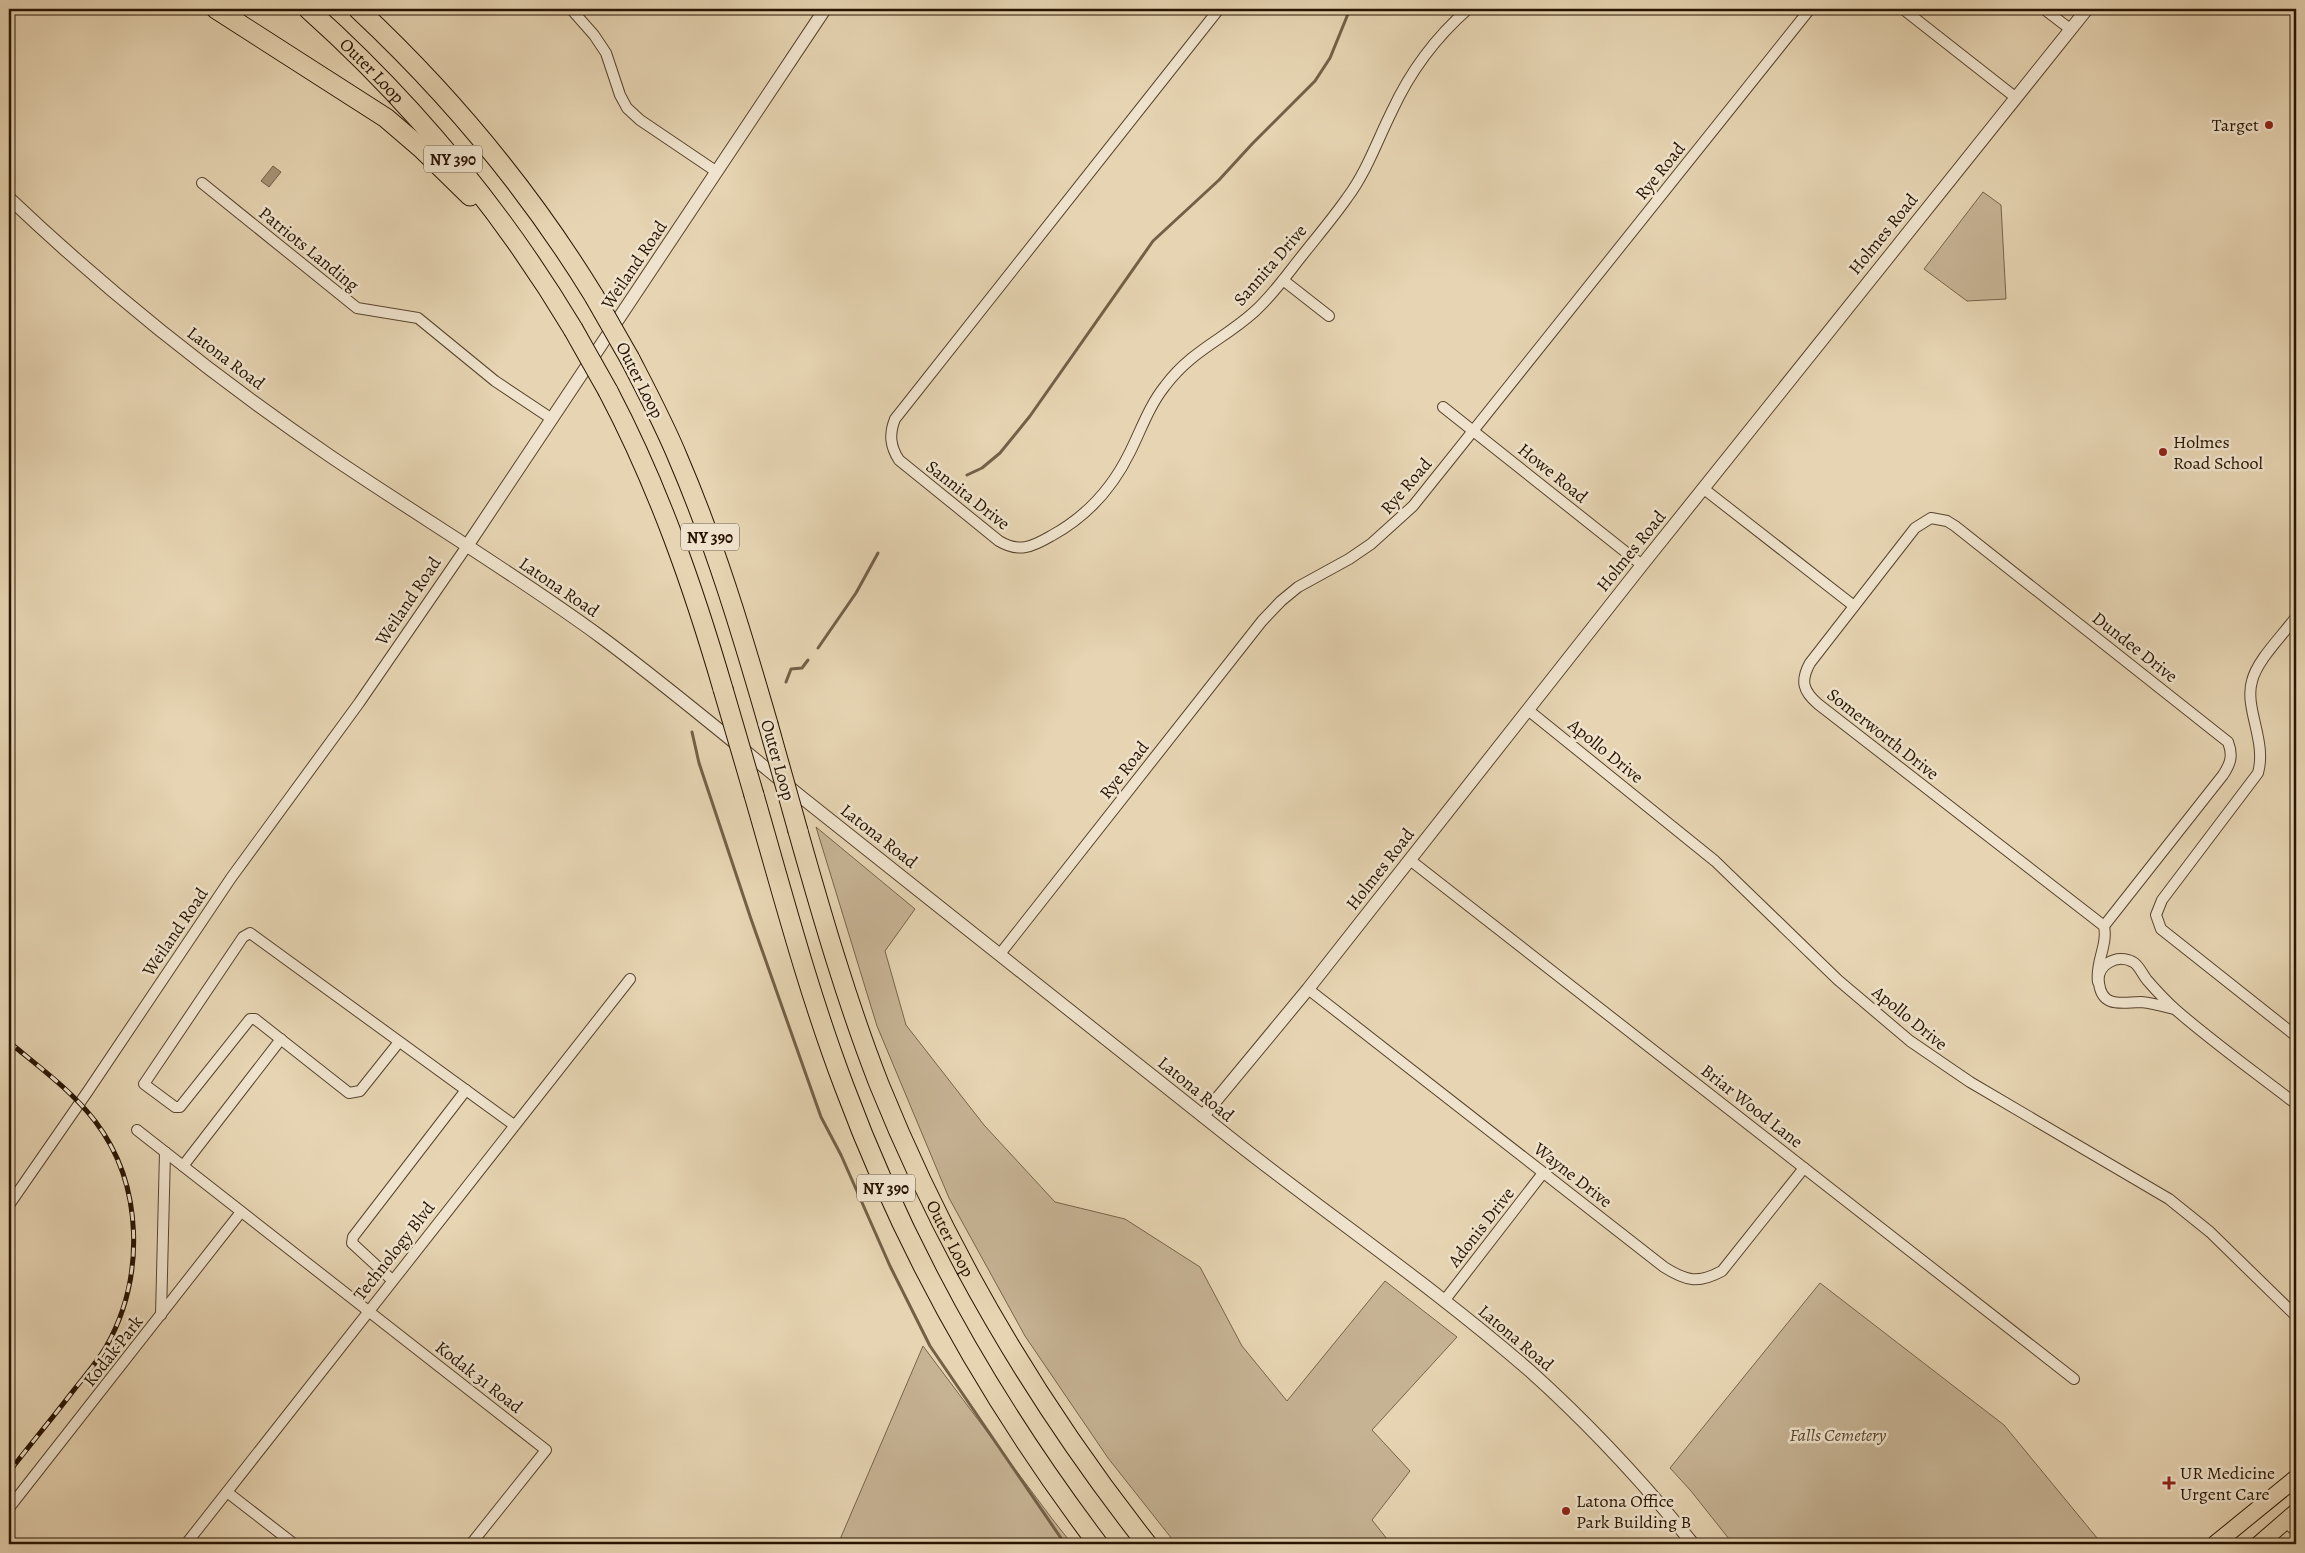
<svg xmlns="http://www.w3.org/2000/svg" width="2305" height="1553" viewBox="0 0 2305 1553" font-family="Alegreya,serif">
<style>
.green{fill:#c6b394;stroke:#77644a}
.water{fill:#a59376;stroke:#736047}
.lines{fill:none;stroke-linecap:round;stroke-linejoin:round}
.stream{stroke:#736047;stroke-width:3}
.minor-casing{stroke:#58442d;stroke-width:12}
.tertiary-casing{stroke:#58442d;stroke-width:14}
.primary-casing{stroke:#281401;stroke-width:18}
.motorway-casing{stroke:#281401;stroke-width:21}
.minor{stroke:#efe3cd;stroke-width:10}
.tertiary{stroke:#efe3cd;stroke-width:12}
.primary{stroke:#e6d4b2;stroke-width:16}
.motorway{stroke:#e6d4b2;stroke-width:19}
.rail-casing{stroke:#281401;stroke-width:5}
.rail{stroke:#efe3cd;stroke-width:3;stroke-dasharray:9;stroke-linecap:butt}
.motorway-bridge-casing{stroke:#281401;stroke-width:21;stroke-linecap:butt}
.motorway-bridge{stroke:#e6d4b2;stroke-width:19}
.poi-dot{fill:#8f2418;stroke:#efe3cd;stroke-width:2}
.labels{text-anchor:middle;stroke-width:5;stroke-linejoin:round;paint-order:stroke}
.shield{fill:#efe3cd;stroke:#64523e;stroke-width:1}
.shield-label{font-size:16px;font-weight:bold;fill:#281401}
.street-label{font-size:18px;fill:#281401;stroke:#efe3cd}
.poi-label{font-size:18px;fill:#281401;stroke:#efe3cd;text-anchor:start}
.park-label{font-size:18px;font-style:italic;fill:#57442d;stroke:#efe3cd}
</style>
<rect width="100%" height="100%" fill="#e6d4b2"/>
<filter id="stains"><feTurbulence type="fractalNoise" baseFrequency=".004" numOctaves="4"/><feColorMatrix values="0 0 0 0 .2 0 0 0 0 .09 0 0 0 0 .02 0 0 0 .5 -.17"/></filter>
<radialGradient id="worn" r=".72"><stop offset=".6" stop-color="#630" stop-opacity="0"/><stop offset="1" stop-color="#630" stop-opacity=".3"/></radialGradient>
<!-- green -->
<g class="green">
<path d="M 1983,192 L 2001,205 L 2006,299 L 1967,301 L 1924,269 Z"/>
<path d="M 816,827 L 915,909 L 885,951 L 906,1025 L 984,1125 L 1055,1202 L 1125,1219 L 1200,1267 L 1242,1346 L 1287,1401 L 1385,1281 L 1457,1337 L 1372,1430 L 1410,1471 L 1372,1520 L 1391,1544 L 1176,1544 L 1108,1458 L 1025,1336 L 949,1198 L 877,1026 Z"/>
<path d="M 1820,1283 L 2004,1425 L 2102,1544 L 1733,1544 L 1691,1491 L 1670,1468 Z"/>
<path d="M 923,1346 L 1053,1520 L 1072,1544 L 838,1544 Z"/>
</g>
<!-- water -->
<path class="water" d="M 273,166 L 281,172 L 269,187 L 261,181 Z"/>
<g class="lines">
<!-- stream -->
<g class="stream">
<path d="M 967,475 L 982,468 L 1000,453 L 1030,416 L 1153,241 L 1219,180 L 1252,144 L 1315,81 L 1330,58 L 1350,9"/>
<path d="M 818,648 L 856,593 L 878,553"/>
<path d="M 786,682 L 791,669 L 802,668 L 808,660"/>
<path d="M 692,732 L 699,763 L 751,919 L 821,1117 L 841,1155 L 890,1266 L 930,1346 L 1065,1544"/>
</g>
<defs>
<g id="minor">
<path d="M 571,9 L 594,35 L 606,53 L 620,95 L 627,108 L 640,120 L 717,172"/>
<path d="M 1219,9 L 895,419 C 889,434 890,446 899,460 L 999,541 C 1019,553 1032,547 1051,536 C 1086,517 1112,489 1130,452 C 1141,430 1149,406 1165,386 C 1192,350 1223,340 1254,312 C 1272,296 1286,276 1301,257 C 1316,238 1333,218 1347,198 C 1367,171 1377,141 1392,111 C 1410,72 1436,37 1468,9"/>
<path d="M 1903,9 L 2015,97"/>
<path d="M 2044,9 L 2070,29"/>
<path d="M 202,183 L 357,308 L 418,318 L 495,381 L 552,419"/>
<path d="M 1283,280 L 1329,316"/>
<path d="M 1443,407 L 1642,565"/>
<path d="M 1704,489 L 1854,606"/>
<path d="M 2296,617 C 2283,635 2257,660 2252,681 C 2244,708 2267,741 2258,773 L 2162,900 L 2156,915 L 2161,929 L 2296,1036"/>
<path d="M 1528,710 L 1715,861 L 1838,980 L 1910,1041 L 1970,1082 L 2169,1199 L 2210,1232 L 2296,1316"/>
<path d="M 1410,860 L 2074,1379"/>
<path d="M 1000,954 L 1262,621 L 1281,601 L 1298,587 L 1349,559 L 1371,544 L 1413,506 L 1810,9"/>
<path d="M 2098,982 C 2095,962 2108,946 2104,926 L 1818,704 C 1803,691 1800,681 1810,663 L 1915,528 L 1931,518 L 1947,521 L 1955,526 L 2228,742 C 2233,755 2231,763 2223,775 L 2104,926"/>
<path d="M 1308,989 L 1664,1267 C 1686,1281 1698,1284 1722,1271 L 1804,1168"/>
<path d="M 2174,1009 C 2163,1006 2152,1003 2141,1002 C 2123,1002 2102,1009 2099,983 C 2096,965 2117,953 2133,962 C 2139,965 2142,974 2147,980 C 2154,988 2168,1003 2176,1010 C 2214,1043 2256,1073 2296,1104"/>
<path d="M 399,1042 L 360,1091 L 349,1093 L 255,1019 L 250,1019 L 180,1107 L 175,1107 L 144,1084 L 243,937 L 250,933 L 514,1125"/>
<path d="M 137,1130 L 546,1450 L 471,1544"/>
<path d="M 183,1166 L 281,1039"/>
<path d="M 9,1205 L 88,1091 L 231,878 L 359,703 L 467,546"/>
<path d="M 392,1280 L 352,1243 L 353,1237 L 466,1090"/>
<path d="M 1444,1301 L 1543,1173"/>
<path d="M 161,1315 L 165,1152"/>
<path d="M 227,1492 L 294,1544"/>
<path d="M 9,1508 L 241,1212"/>
<path d="M 2285,1522 L 2296,1531"/>
<path d="M 186,1544 L 630,979"/>
</g>
<g id="tertiary">
<path d="M 9,198 C 109,293 217,379 330,456 C 420,517 514,573 601,637 C 671,689 737,745 805,800 C 949,915 1093,1030 1238,1144 C 1335,1220 1437,1290 1530,1371 C 1589,1424 1643,1482 1693,1544"/>
<path d="M 467,546 L 825,9"/>
<path d="M 1203,1116 L 1308,989 L 1642,565 L 2087,9"/>
</g>
<g id="primary">
<path d="M 2215,1544 L 2296,1478"/>
<path d="M 2259,1544 L 2296,1512"/>
</g>
<g id="motorway">
<path d="M 216,9 L 386,118 L 421,148 L 470,196"/>
<path id="s1" d="M 308,9 C 412,102 501,209 573,329"/>
<path d="M 358,9 C 449,94 529,190 594,296"/>
<path d="M 630,359 C 647,392 664,424 678,458 C 715,544 742,634 768,724"/>
<path d="M 608,391 C 658,486 693,586 723,689"/>
<path d="M 754,795 C 782,892 808,991 844,1086 C 905,1250 992,1404 1098,1544"/>
<path id="s2" d="M 798,831 C 822,916 847,1002 879,1084 C 946,1250 1036,1403 1147,1544"/>
</g>
</defs>
<!-- minor casing -->
<use href="#minor" class="minor-casing"/>
<!-- tertiary casing -->
<use href="#tertiary" class="tertiary-casing"/>
<!-- primary casing -->
<use href="#primary" class="primary-casing"/>
<!-- motorway casing -->
<use href="#motorway" class="motorway-casing"/>
<!-- minor -->
<use href="#minor" class="minor"/>
<!-- tertiary -->
<use href="#tertiary" class="tertiary"/>
<!-- primary -->
<use href="#primary" class="primary"/>
<!-- motorway -->
<use href="#motorway" class="motorway"/>
<defs>
<g id="rail">
<path d="M 9,1042 C 39,1067 71,1090 95,1121 C 144,1185 145,1278 106,1347 C 96,1364 82,1379 70,1395 C 50,1421 29,1446 9,1472"/>
<path d="M 103,1364 L 132,1326"/>
</g>
</defs>
<!-- rail casing -->
<use href="#rail" class="rail-casing"/>
<!-- rail -->
<use href="#rail" class="rail"/>
<defs>
<g id="motorway-bridge">
<path d="M 594,296 L 630,359"/>
<path d="M 573,329 L 608,391"/>
<path d="M 723,689 L 754,795"/>
<path d="M 768,724 L 798,831"/>
</g>
</defs>
<!-- motorway-bridge casing -->
<use href="#motorway-bridge" class="motorway-bridge-casing"/>
<!-- motorway-bridge -->
<use href="#motorway-bridge" class="motorway-bridge"/>
</g>
<!-- markers -->
<g class="poi-dot">
<circle cx="2269" cy="125" r="5"/>
<circle cx="2163" cy="452" r="5"/>
<path d="M2166.5 1475.5h5v5h5v5h-5v5h-5v-5h-5v-5h5z"/>
<circle cx="1566" cy="1511" r="5"/>
</g>
<g class="labels">
<!-- shield labels -->
<g class="shield">
<rect x="424" y="145.5" width="58" height="27" rx="4"/>
<rect x="681" y="523.5" width="58" height="27" rx="4"/>
<rect x="857" y="1174.5" width="58" height="27" rx="4"/>
</g>
<g class="shield-label">
<text x="453" y="165">NY 390</text>
<text x="710" y="543">NY 390</text>
<text x="886" y="1194">NY 390</text>
</g>
<!-- street labels -->
<g class="street-label">
<text dy="6" stroke="none"><textPath href="#s1" startOffset="89">Outer Loop</textPath></text>
<text transform="translate(1660 171) rotate(-51)" y="6">Rye Road</text>
<text transform="translate(1883 234) rotate(-51)" y="6">Holmes Road</text>
<text transform="translate(309 249) rotate(39)" y="6">Patriots Landing</text>
<text transform="translate(634 265) rotate(-56)" y="6">Weiland Road</text>
<text transform="translate(1270 265) rotate(-49)" y="6">Sannita Drive</text>
<text transform="translate(226 358) rotate(37)" y="6">Latona Road</text>
<text transform="translate(640 380) rotate(63)" y="6">Outer Loop</text>
<text transform="translate(1553 473) rotate(39)" y="6">Howe Road</text>
<text transform="translate(1406 486) rotate(-49)" y="6">Rye Road</text>
<text transform="translate(968 495) rotate(38)" y="6">Sannita Drive</text>
<text transform="translate(1631 551) rotate(-51)" y="6">Holmes Road</text>
<text transform="translate(559 587) rotate(34)" y="6">Latona Road</text>
<text transform="translate(408 601) rotate(-56)" y="6">Weiland Road</text>
<text transform="translate(2135 647) rotate(38)" y="6">Dundee Drive</text>
<text transform="translate(1883 734) rotate(38)" y="6">Somerworth Drive</text>
<text transform="translate(1606 751) rotate(39)" y="6">Apollo Drive</text>
<text transform="translate(778 760) rotate(74)" y="6">Outer Loop</text>
<text transform="translate(1124 770) rotate(-52)" y="6">Rye Road</text>
<text transform="translate(879 836) rotate(38)" y="6">Latona Road</text>
<text transform="translate(1380 869) rotate(-52)" y="6">Holmes Road</text>
<text transform="translate(175 932) rotate(-56)" y="6">Weiland Road</text>
<text transform="translate(1910 1018) rotate(39)" y="6">Apollo Drive</text>
<text transform="translate(1196 1089) rotate(39)" y="6">Latona Road</text>
<text transform="translate(1752 1106) rotate(38)" y="6">Briar Wood Lane</text>
<text transform="translate(1573 1175) rotate(38)" y="6">Wayne Drive</text>
<text transform="translate(1481 1227) rotate(-52)" y="6">Adonis Drive</text>
<text dy="6" stroke="none"><textPath href="#s2" startOffset="436">Outer Loop</textPath></text>
<text transform="translate(394 1251) rotate(-52)" y="6">Technology Blvd</text>
<text transform="translate(1516 1338) rotate(40)" y="6">Latona Road</text>
<text transform="translate(113 1351) rotate(-52)" y="6">Kodak Park</text>
<text transform="translate(479 1377) rotate(38)" y="6">Kodak 31 Road</text>
</g>
<!-- poi labels -->
<g class="poi-label">
<text x="2259" y="131" text-anchor="end">Target</text>
<text x="2173" y="448">Holmes<tspan x="2173" dy="21">Road School</tspan></text>
<text x="2180" y="1479">UR Medicine<tspan x="2180" dy="21">Urgent Care</tspan></text>
<text x="1576" y="1507">Latona Office<tspan x="1576" dy="21">Park Building B</tspan></text>
</g>
<!-- park labels -->
<g class="park-label">
<text x="1838" y="1441">Falls Cemetery</text>
</g>
</g>
<!-- margin -->
<rect width="2305" height="1553" fill="none" stroke="#e6d4b2" stroke-width="30"/>
<rect x="10" y="10" width="2285" height="1533" fill="none" stroke="#281401" stroke-width="2.5"/>
<rect x="15" y="15" width="2275" height="1523" fill="none" stroke="#281401"/>
<rect width="100%" height="100%" filter="url(#stains)"/>
<rect width="100%" height="100%" fill="url(#worn)"/>
</svg>
